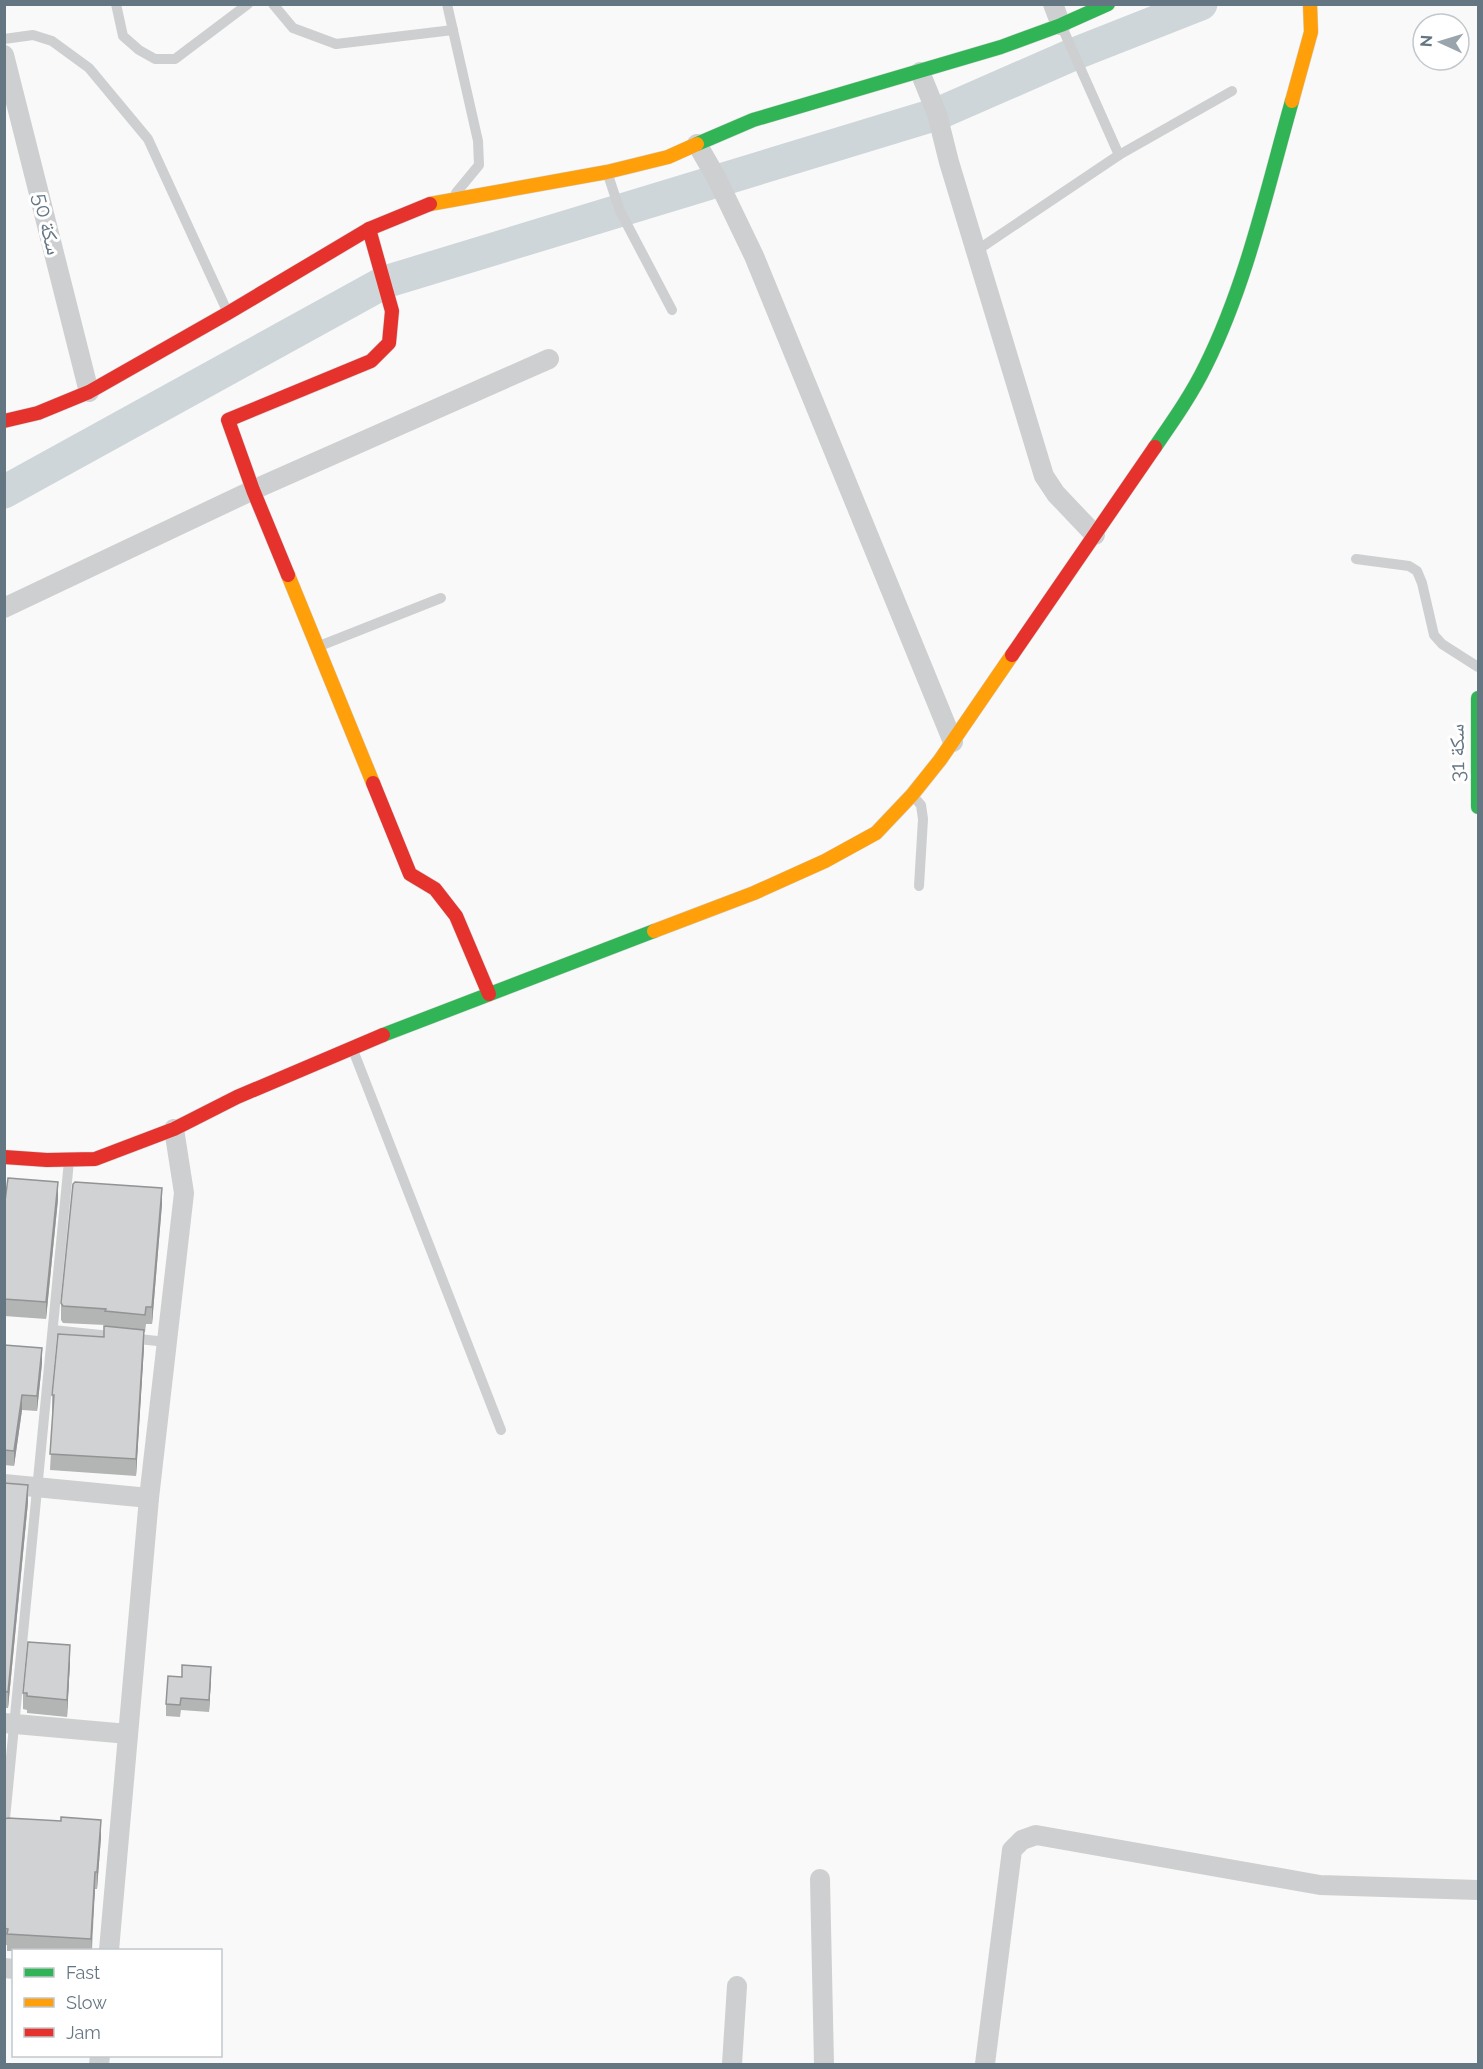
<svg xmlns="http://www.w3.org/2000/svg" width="1483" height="2069" viewBox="0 0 1483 2069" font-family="Raleway,'Noto Naskh Arabic',sans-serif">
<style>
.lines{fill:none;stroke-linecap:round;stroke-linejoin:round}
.river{stroke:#ced6d9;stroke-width:33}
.fast-casing{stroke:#d5d6d7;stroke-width:15}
.slow-casing{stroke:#d5d6d7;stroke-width:15}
.jam-casing{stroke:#d5d6d7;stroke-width:15}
.lane{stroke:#cecfd0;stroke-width:10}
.street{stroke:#cecfd0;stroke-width:20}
.fast{stroke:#30b455;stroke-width:14}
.slow{stroke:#ff9f0a;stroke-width:14}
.jam{stroke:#e5322d;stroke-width:14}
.wall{fill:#b3b5b5}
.shaded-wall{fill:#929394}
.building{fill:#d0d2d3;stroke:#929394;stroke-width:1.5}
.labels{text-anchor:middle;stroke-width:6;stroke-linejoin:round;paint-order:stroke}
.street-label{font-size:21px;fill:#657683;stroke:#fff}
</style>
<rect width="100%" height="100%" fill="#f9f9f9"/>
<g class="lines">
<!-- river -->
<path class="river" d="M 4,492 L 385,282 L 937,114 L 1074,54 L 1201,4"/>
<defs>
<g id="fast">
<path d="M 697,144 L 753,120 L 1001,47 L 1061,25 L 1108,4"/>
<path d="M 1155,447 C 1173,421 1192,394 1206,365 C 1247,282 1267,189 1292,101"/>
<path d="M 1478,698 L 1478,807"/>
<path d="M 383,1035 L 654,931"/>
</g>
<g id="slow">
<path d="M 1292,101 L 1311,32 L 1310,4"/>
<path d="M 430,204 L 607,172 L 668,157 L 697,144"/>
<path d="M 288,575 L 373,783"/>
<path d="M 654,931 L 754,893 L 825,861 L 876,833 L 912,795 L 940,760 L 1012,655"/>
</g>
<g id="jam">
<path d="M 4,421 L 38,413 L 89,392 L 228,313 L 369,229 L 430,204"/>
<path d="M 288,575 L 253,490 L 228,420 L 371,361 L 389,343 L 392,311 L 369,229"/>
<path d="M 1012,655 L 1155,447"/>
<path d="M 373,783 L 410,874 L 435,889 L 456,916 L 489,994"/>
<path d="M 4,1157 L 47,1160 L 95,1159 L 174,1129 L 237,1097 L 383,1035"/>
</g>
</defs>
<!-- fast casing -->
<use href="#fast" class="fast-casing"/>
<!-- slow casing -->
<use href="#slow" class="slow-casing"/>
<!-- jam casing -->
<use href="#jam" class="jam-casing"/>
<!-- lane -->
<g class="lane">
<path d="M 116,4 L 123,36 L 139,50 L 155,59 L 175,59 L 248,4"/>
<path d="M 273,4 L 293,28 L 336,44 L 453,30"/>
<path d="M 447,4 L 478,141 L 479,165 L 456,193"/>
<path d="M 1062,27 L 1119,155"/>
<path d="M 4,39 L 33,35 L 52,41 L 89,68 L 148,139 L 228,313"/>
<path d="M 607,172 L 620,211 L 672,310"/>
<path d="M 976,251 L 1119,155 L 1232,91"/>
<path d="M 1356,559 L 1409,566 L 1417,571 L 1422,583 L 1434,635 L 1442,644 L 1478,667"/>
<path d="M 317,647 L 441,598"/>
<path d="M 913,796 L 921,805 L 923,819 L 919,886"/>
<path d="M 353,1050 L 501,1430"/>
<path d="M 53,1330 L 167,1342"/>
<path d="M 4,1829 L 69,1161"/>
</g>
<!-- street -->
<g class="street">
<path d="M 1053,4 L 1061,25"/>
<path d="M 4,55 L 89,392"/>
<path d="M 920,72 L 937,114 L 949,162 L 1044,476 L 1056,494 L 1095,535"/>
<path d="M 697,144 L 716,177 L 754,256 L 953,742"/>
<path d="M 4,608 L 253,490 L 549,359"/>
<path d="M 4,1484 L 149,1498"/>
<path d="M 4,1723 L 128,1734"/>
<path d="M 820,1879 L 824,2064"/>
<path d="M 109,1950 L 149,1498 L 184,1193 L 174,1129"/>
<path d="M 4,1968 L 14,1969"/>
<path d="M 99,2064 L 100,2056"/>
<path d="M 732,2064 L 737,1986"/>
<path d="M 985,2064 L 1012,1850 L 1022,1840 L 1036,1835 L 1320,1885 L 1478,1890"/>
</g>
<!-- fast -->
<use href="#fast" class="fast"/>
<!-- slow -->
<use href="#slow" class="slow"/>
<!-- jam -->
<use href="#jam" class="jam"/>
</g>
<!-- wall -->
<g class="wall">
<path d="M 58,1199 L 46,1319 L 4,1316 L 4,1209 Z"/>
<path d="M 162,1204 L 152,1324 L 146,1324 L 145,1332 L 144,1332 L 144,1347 L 136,1476 L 50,1470 L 53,1412 L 52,1412 L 52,1395 L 104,1337 L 105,1326 L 105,1325 L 63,1323 L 61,1320 L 61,1303 Z"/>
<path d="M 4,1345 L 42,1363 L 37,1411 L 22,1410 L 14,1466 L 4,1465 Z"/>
<path d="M 4,1483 L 28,1502 L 8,1708 L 4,1708 Z"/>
<path d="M 70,1662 L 67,1717 L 27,1713 L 27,1710 L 23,1709 L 23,1693 Z"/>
<path d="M 211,1678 L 209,1712 L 181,1710 L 180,1717 L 166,1716 L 166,1704 Z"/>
<path d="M 4,1819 L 101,1837 L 97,1889 L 95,1889 L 92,1950 L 7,1951 L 7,1945 L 4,1945 Z"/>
</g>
<!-- shaded-wall -->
<g class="shaded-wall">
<path d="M 58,1182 L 58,1199 L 46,1319 L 46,1302 Z"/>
<path d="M 162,1188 L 162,1204 L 152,1324 L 152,1307 Z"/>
<path d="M 144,1330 L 144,1347 L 136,1476 L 136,1459 Z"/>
<path d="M 42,1348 L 42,1363 L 37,1411 L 37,1396 Z"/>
<path d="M 22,1395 L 22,1410 L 14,1466 L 14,1451 Z"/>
<path d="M 28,1485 L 28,1502 L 8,1708 L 8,1692 Z"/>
<path d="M 70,1645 L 70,1662 L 67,1717 L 67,1700 Z"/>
<path d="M 211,1667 L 211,1678 L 209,1712 L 209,1700 Z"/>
<path d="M 101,1820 L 101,1837 L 97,1889 L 97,1872 Z"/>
<path d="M 95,1872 L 95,1889 L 91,1950 L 91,1939 Z"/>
</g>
<!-- building -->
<g class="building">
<path d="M 8,1178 L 58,1182 L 46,1302 L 4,1299 L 4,1209 Z"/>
<path d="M 75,1182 L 162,1188 L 152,1307 L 146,1307 L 145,1315 L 105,1311 L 106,1309 L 63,1306 L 61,1303 L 73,1184 Z"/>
<path d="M 104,1326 L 144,1330 L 136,1459 L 50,1454 L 54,1395 L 52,1395 L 58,1334 L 104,1337 Z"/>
<path d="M 4,1345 L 42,1348 L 37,1396 L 22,1395 L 14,1451 L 4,1450 Z"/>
<path d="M 4,1483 L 28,1485 L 8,1692 L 4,1691 Z"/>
<path d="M 28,1642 L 70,1645 L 67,1700 L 27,1696 L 27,1693 L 23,1693 Z"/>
<path d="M 182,1665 L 211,1667 L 209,1700 L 181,1698 L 180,1705 L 166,1704 L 168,1676 L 182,1677 Z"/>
<path d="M 61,1817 L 101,1820 L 97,1872 L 95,1872 L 91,1939 L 7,1934 L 8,1929 L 4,1928 L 4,1819 L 8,1818 L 61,1821 Z"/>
</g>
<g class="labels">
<!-- street labels -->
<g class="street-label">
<text transform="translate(47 224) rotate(76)" y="7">سكة 50</text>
<text transform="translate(1457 753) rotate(-91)" y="7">سكة 31</text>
</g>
</g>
<!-- border -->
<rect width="1483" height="2069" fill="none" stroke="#657683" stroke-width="12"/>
<!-- legend -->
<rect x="12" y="1949" width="210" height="108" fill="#ffffff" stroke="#c1c8cd" stroke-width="1.5"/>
<rect x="24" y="1968" width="30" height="9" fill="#30b455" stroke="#c1c8cd" stroke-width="1.5"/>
<text x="66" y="1979" font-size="18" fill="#657683">Fast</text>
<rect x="24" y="1998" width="30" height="9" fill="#ff9f0a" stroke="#c1c8cd" stroke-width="1.5"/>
<text x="66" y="2009" font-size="18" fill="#657683">Slow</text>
<rect x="24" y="2028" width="30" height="9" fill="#e5322d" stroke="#c1c8cd" stroke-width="1.5"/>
<text x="66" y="2039" font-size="18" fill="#657683">Jam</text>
<!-- north arrow -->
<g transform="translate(1441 42) rotate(274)"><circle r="28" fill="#ffffff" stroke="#c1c8cd" stroke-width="1.5"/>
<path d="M0-4.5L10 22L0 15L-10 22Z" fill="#99a4ac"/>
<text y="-9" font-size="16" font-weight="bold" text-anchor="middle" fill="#657683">N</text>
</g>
</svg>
